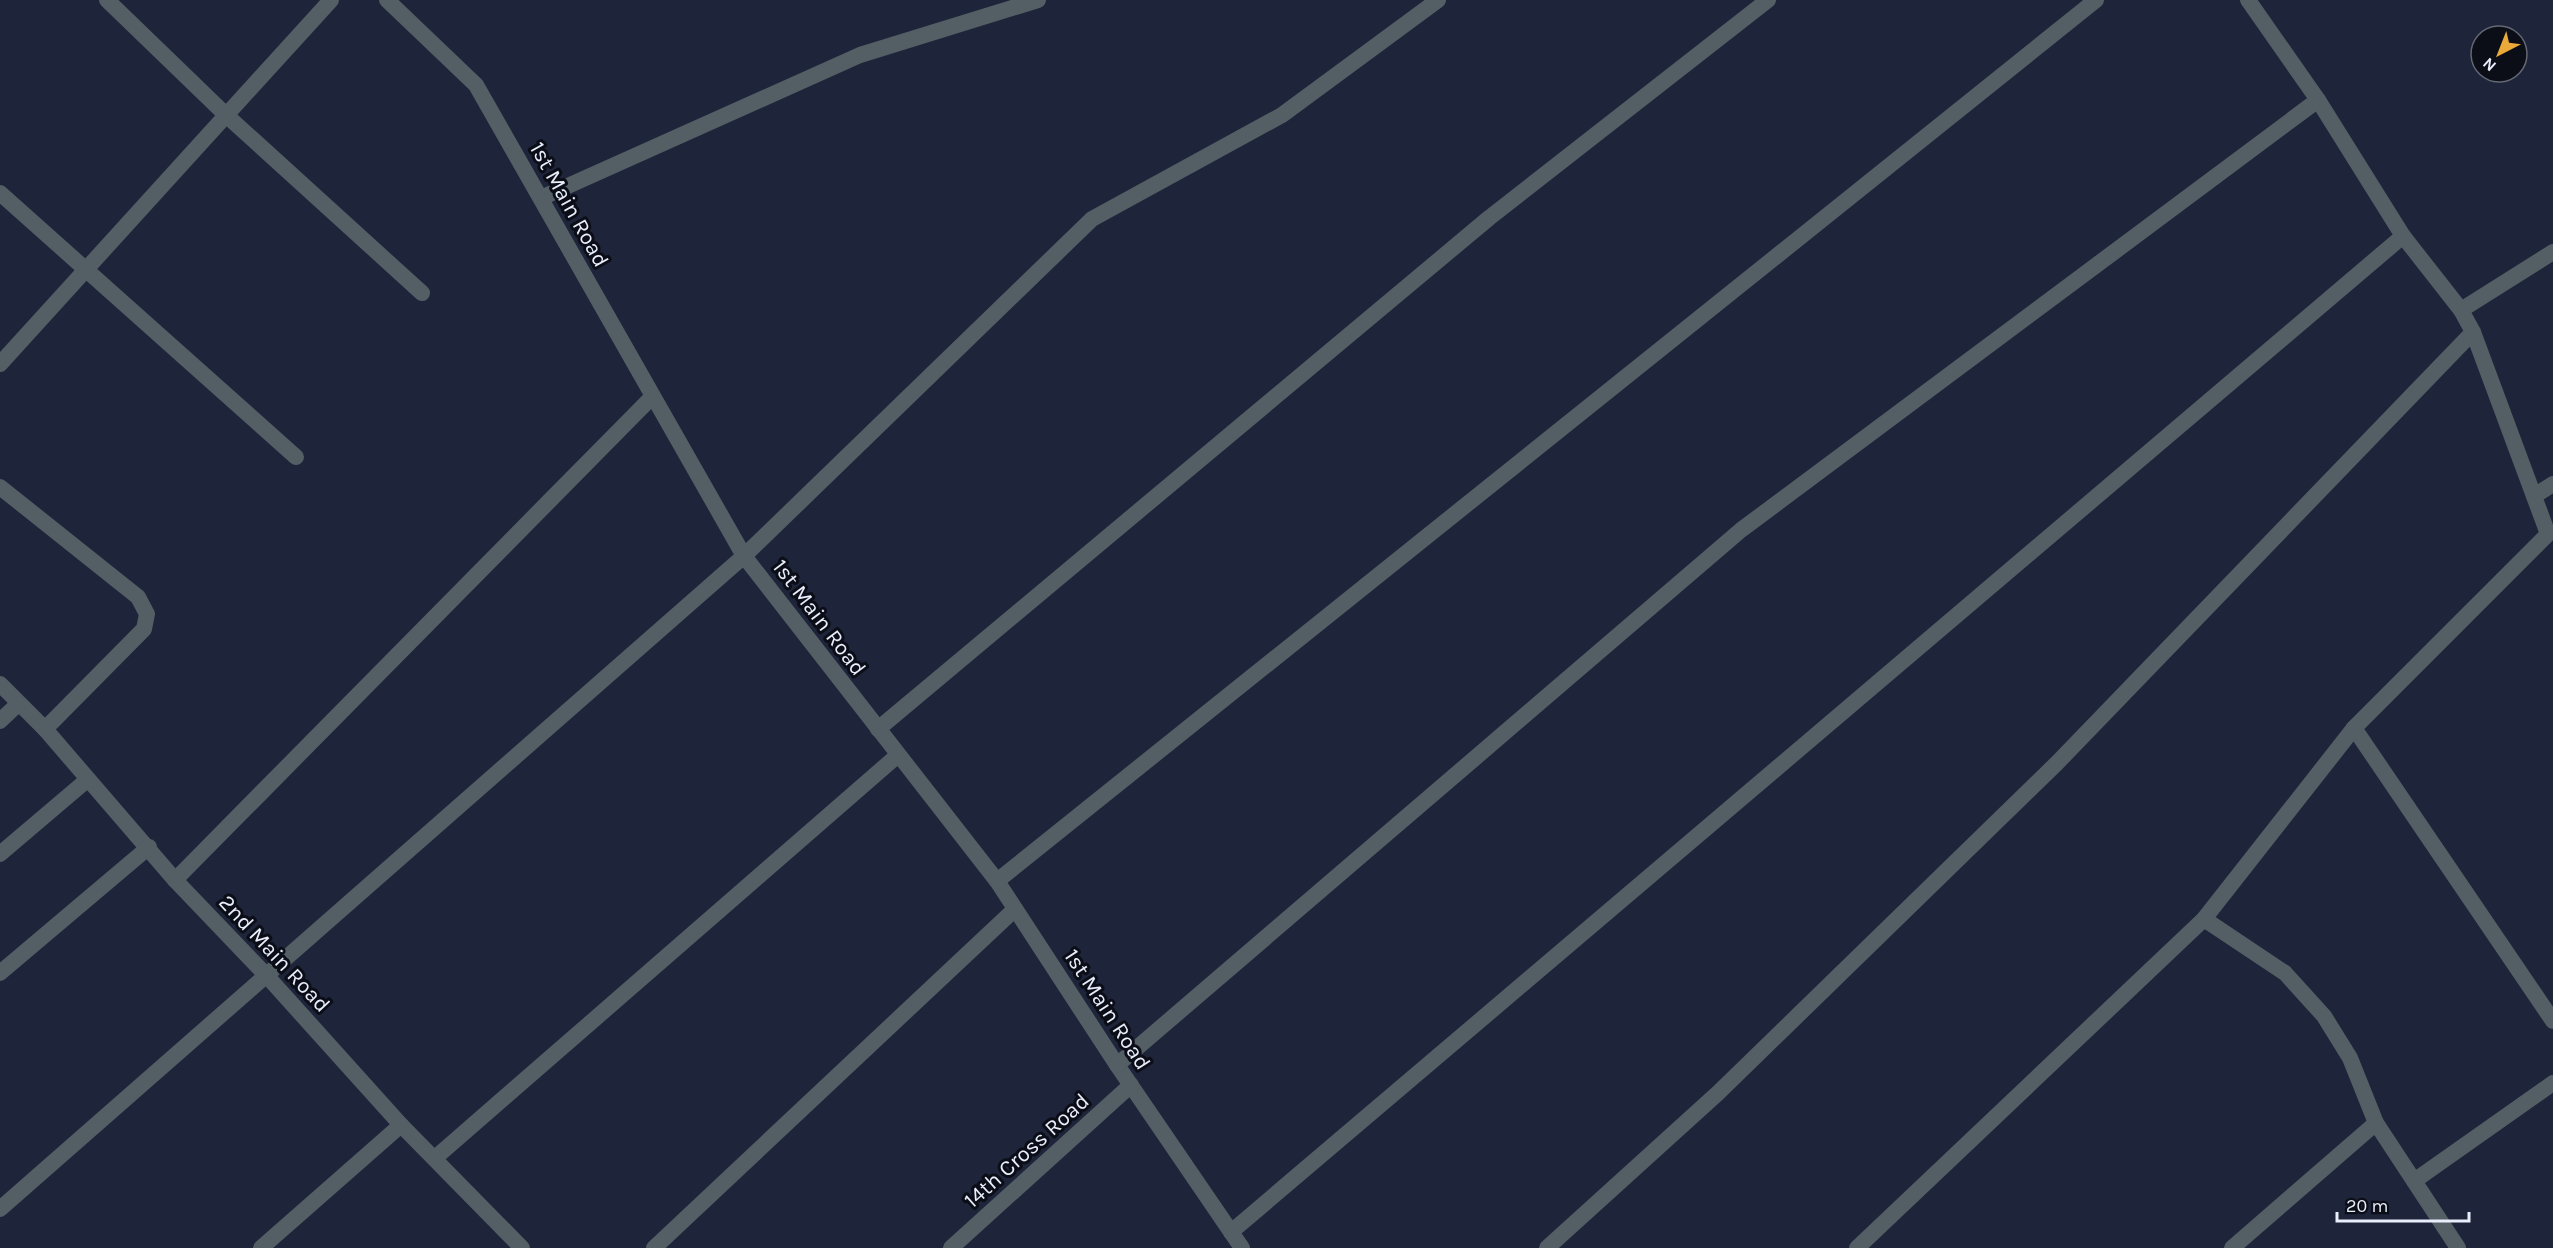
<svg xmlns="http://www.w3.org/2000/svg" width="2553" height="1248" viewBox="0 0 2553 1248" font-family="Karla,sans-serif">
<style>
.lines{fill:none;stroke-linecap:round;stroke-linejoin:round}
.minor{stroke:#535e65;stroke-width:16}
.labels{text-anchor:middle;stroke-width:6;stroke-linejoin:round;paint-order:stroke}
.street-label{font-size:22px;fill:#e9eefc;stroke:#0b0e17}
</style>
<rect width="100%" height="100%" fill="#1e2439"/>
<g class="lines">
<!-- minor -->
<g class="minor">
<path d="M 107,0 L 226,115 L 422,293"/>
<path d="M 387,0 L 476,85 L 744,556 L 997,881 L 1117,1065 L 1242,1248"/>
<path d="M 0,193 L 296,457"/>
<path d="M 541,198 L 860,55 L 1038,0"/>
<path d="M 2461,310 L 2553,252"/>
<path d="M 0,364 L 331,0"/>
<path d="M 0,487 L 138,597 L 147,614 L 144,629 L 45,729"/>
<path d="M 2534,496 L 2553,484"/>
<path d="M 0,684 L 45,729 L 175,880 L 266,975 L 401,1125 L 522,1248"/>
<path d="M 0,721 L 18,704"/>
<path d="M 2354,728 L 2553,1021"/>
<path d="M 878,729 L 1489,218 L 1768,0"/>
<path d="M 0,854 L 87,780"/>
<path d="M 175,880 L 652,397"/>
<path d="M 997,881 L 2096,0"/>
<path d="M 2204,919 L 2285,973 L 2324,1016 L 2350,1058 L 2376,1123 L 2458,1248"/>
<path d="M 0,973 L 149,847"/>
<path d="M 1117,1065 L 1741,530 L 2318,100"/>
<path d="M 435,1158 L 898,755"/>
<path d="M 2414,1181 L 2553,1083"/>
<path d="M 0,1209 L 744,556 L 1092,219 L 1282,115 L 1438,0"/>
<path d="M 1231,1232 L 2403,236"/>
<path d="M 261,1248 L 401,1125"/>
<path d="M 654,1248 L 1015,909"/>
<path d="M 951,1248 L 1131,1085"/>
<path d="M 1547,1248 L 1718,1093 L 2057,763 L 2473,332"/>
<path d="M 1857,1248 L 2204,919 L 2354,728 L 2548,534 L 2473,332 L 2461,310 L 2403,236 L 2318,100 L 2248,0"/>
<path d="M 2232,1248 L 2376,1123"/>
</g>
</g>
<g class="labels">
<!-- street labels -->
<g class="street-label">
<text transform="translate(570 204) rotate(61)" y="8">1st Main Road</text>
<text transform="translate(820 617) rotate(53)" y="8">1st Main Road</text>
<text transform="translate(275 953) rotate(47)" y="8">2nd Main Road</text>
<text transform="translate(1108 1009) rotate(57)" y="8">1st Main Road</text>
<text transform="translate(1026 1150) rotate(-42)" y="8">14th Cross Road</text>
</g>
</g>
<!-- north arrow -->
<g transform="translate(2499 54) rotate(222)"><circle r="28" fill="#0b0e17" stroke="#646873" stroke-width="1.5"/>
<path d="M0-4.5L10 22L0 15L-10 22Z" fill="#eba939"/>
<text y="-9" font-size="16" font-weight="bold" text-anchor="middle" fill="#e9eefc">N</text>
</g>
<!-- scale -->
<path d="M2337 1212v9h132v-9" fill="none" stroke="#e9eefc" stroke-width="3"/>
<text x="2346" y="1212" font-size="18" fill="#e9eefc" stroke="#0b0e17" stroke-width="4.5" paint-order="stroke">20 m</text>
</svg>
